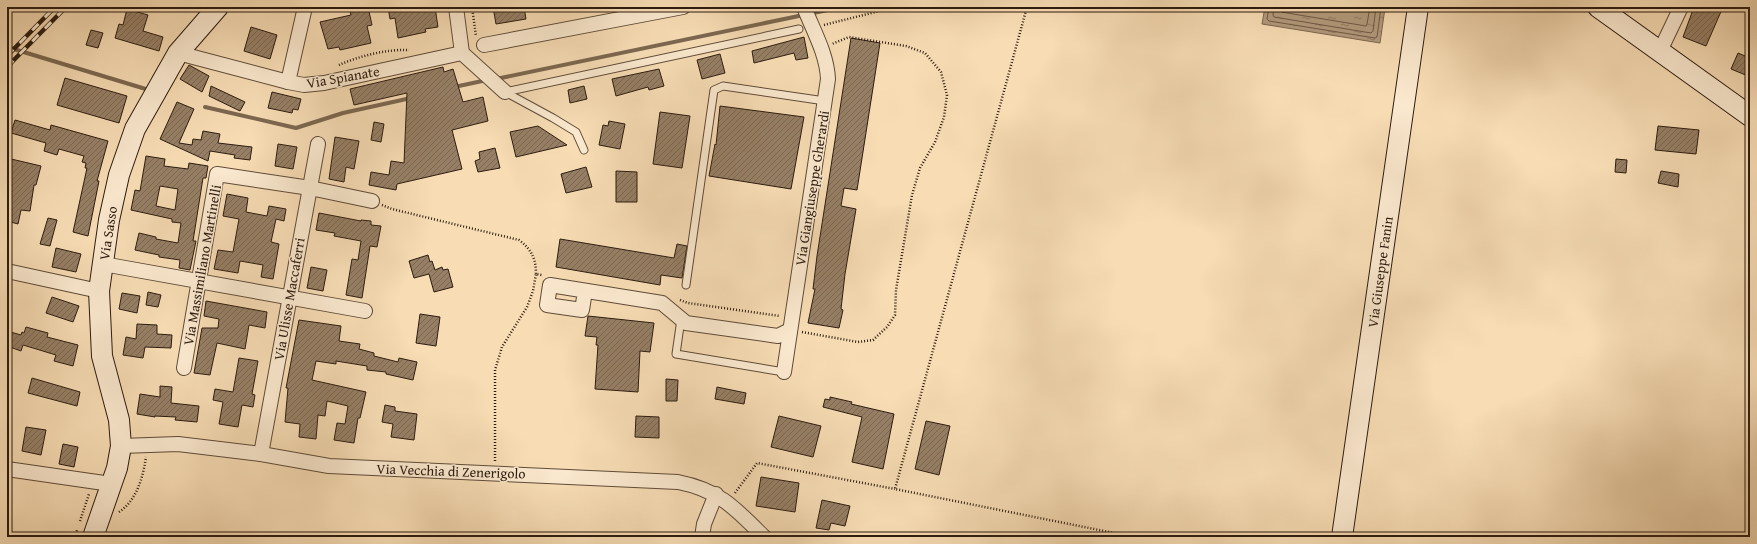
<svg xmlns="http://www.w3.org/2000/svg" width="1757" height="544" viewBox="0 0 1757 544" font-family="'Gentium Book Plus',serif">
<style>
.water{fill:url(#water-ripples);stroke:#7c6750}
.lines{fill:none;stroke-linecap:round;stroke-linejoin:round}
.shore{stroke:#6f5a46;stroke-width:1}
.stream{stroke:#7c6750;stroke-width:4}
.building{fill:url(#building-hatch);stroke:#2c1b0f;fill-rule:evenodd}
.lane-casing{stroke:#5f4b38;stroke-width:9}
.street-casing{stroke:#5f4b38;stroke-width:16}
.secondary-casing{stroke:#2c1b0f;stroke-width:22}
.path{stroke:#2c1b0f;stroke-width:2.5;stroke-dasharray:1 2;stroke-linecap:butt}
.lane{stroke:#fae8ce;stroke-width:7}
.street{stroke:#fae8ce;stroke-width:14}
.secondary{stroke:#fae8ce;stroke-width:20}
.rail-casing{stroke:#2c1b0f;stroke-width:4.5}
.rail{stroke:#fae8ce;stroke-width:3;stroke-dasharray:9;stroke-linecap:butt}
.labels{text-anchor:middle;stroke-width:3;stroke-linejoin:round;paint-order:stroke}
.street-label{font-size:14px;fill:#2c1b0f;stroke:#fae8ce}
</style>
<defs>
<pattern id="water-ripples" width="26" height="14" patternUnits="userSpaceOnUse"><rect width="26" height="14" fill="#b29a7c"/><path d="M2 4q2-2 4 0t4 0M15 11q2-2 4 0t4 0" fill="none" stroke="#917d64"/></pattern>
<pattern id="building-hatch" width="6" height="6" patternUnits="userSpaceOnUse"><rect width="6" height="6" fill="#967f65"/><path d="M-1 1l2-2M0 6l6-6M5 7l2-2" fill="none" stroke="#7b6752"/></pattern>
</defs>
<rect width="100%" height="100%" fill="#f7dcb4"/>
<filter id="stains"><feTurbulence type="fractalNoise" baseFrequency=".005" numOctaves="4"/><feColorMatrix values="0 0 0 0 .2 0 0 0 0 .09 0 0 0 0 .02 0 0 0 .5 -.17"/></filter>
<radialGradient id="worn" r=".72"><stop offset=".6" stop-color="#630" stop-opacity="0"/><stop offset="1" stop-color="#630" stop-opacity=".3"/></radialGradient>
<!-- water -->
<path class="water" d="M 1265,7 L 1385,8 L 1380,43 L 1262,24 Z"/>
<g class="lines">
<!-- shore -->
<g class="shore">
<path d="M 1269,7 L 1267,19 L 1269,21 L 1375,38 L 1377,37 L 1381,7"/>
<path d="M 1274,7 L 1273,15 L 1274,17 L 1371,33 L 1373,31 L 1376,7"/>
<path d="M 1280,7 L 1281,12 L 1366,26 L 1367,24 L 1370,7"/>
</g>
<!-- stream -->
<g class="stream">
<path d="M 7,47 L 149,90"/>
<path d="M 496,79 L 842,7"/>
<path d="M 454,87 L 487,80"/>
<path d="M 205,107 L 296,128 L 343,113 L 411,98"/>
</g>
</g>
<!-- building -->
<g class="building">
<path d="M 349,7 L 368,7 L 372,25 L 367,26 L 371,43 L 340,50 L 339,47 L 328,49 L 320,22 L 351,15 Z"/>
<path d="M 388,7 L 435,7 L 438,27 L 425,29 L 426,32 L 398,38 L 395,18 L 390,19 Z"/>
<path d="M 493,7 L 524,7 L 526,19 L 496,24 Z"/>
<path d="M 1694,7 L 1723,7 L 1706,46 L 1683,37 Z"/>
<path d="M 127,9 L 148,15 L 143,31 L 163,37 L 159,51 L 115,38 L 119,24 L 123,25 Z"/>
<path d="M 251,27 L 277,35 L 270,59 L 244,51 Z"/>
<path d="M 91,30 L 103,33 L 98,48 L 86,45 Z"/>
<path d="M 804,37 L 808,58 L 796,60 L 794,53 L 754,63 L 752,51 Z"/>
<path d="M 851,38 L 880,43 L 857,190 L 844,188 L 841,206 L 856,209 L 845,274 L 841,309 L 843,310 L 839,328 L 808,323 L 815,289 L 813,289 L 817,256 Z"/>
<path d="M 1738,53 L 1750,58 L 1750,71 L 1748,76 L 1731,69 Z"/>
<path d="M 720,54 L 725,73 L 702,79 L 697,60 Z"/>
<path d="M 189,65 L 209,76 L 202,92 L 180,79 Z"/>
<path d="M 443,67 L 444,72 L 453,69 L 463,102 L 483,97 L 488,121 L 452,130 L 462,169 L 397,184 L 396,190 L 369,185 L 371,172 L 389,175 L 391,161 L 404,163 L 407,93 L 354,105 L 350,89 Z"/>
<path d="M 659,69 L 664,86 L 649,90 L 648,87 L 616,96 L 612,79 Z"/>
<path d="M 65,78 L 127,96 L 119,123 L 57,105 Z"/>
<path d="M 211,86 L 245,102 L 240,111 L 209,96 Z"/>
<path d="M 584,86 L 587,99 L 570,103 L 568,90 Z"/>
<path d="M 272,92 L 301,99 L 298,110 L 293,109 L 292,113 L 268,108 Z"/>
<path d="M 177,102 L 194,109 L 179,143 L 192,145 L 193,139 L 201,140 L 203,131 L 220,134 L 218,143 L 252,147 L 250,160 L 234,158 L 235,155 L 210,151 L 208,161 L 160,139 Z"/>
<path d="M 720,106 L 804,117 L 791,189 L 709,176 L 715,144 L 716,145 Z"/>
<path d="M 660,112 L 690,116 L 682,168 L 653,164 Z"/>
<path d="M 15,120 L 50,130 L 51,125 L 108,141 L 97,181 L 99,181 L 88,236 L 73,232 L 87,168 L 85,168 L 86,163 L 82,162 L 84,156 L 59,149 L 57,155 L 44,151 L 46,143 L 11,133 Z"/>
<path d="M 609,121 L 625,124 L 620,149 L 599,145 L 603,125 L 608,126 Z"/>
<path d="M 374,122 L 384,124 L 381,142 L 371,140 Z"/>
<path d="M 538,126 L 567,145 L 516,157 L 510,132 Z"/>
<path d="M 1658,126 L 1699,130 L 1696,154 L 1655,150 Z"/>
<path d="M 335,137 L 359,141 L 354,169 L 346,167 L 344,182 L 329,179 Z"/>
<path d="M 278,144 L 297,147 L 293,169 L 275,166 Z"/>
<path d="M 495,148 L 500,168 L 478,172 L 475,161 L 480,159 L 479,152 Z"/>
<path d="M 146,156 L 165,159 L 164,166 L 188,169 L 189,163 L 208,166 L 206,178 L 203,178 L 193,241 L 196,241 L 190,270 L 179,268 L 180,260 L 159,257 L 159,255 L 135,250 L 139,233 L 156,237 L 156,239 L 178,243 L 181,223 L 172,222 L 172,219 L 131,210 L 135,190 L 140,191 ZM 160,186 L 178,189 L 175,210 L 156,206 Z"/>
<path d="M 7,158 L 41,166 L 36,185 L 34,185 L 30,211 L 21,210 L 18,224 L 7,221 Z"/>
<path d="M 1616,159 L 1627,160 L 1626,173 L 1615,172 Z"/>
<path d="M 586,167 L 592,187 L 566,193 L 561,174 Z"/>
<path d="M 616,171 L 637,172 L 637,202 L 616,202 Z"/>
<path d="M 1661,171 L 1679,174 L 1678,187 L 1658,183 Z"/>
<path d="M 227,194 L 248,198 L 246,212 L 267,216 L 269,206 L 286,209 L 284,221 L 276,219 L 271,242 L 279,244 L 273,279 L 261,277 L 263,265 L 240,261 L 238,273 L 214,269 L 218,250 L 233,252 L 239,219 L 223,216 Z"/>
<path d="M 319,213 L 361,221 L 361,220 L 371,221 L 371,225 L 381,226 L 377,247 L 370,246 L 362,298 L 346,295 L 352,259 L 358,260 L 361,241 L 334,236 L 335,233 L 316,230 Z"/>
<path d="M 48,218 L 57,220 L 50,246 L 40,244 Z"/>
<path d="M 560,239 L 674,258 L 677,244 L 687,246 L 682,278 L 661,275 L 660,285 L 556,267 Z"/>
<path d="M 56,248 L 81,254 L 76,272 L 52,267 Z"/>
<path d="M 428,255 L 430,262 L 432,261 L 435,270 L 442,267 L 443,270 L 448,269 L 453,287 L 434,292 L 429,274 L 414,278 L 409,261 Z"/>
<path d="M 311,267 L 327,270 L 323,291 L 307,288 Z"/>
<path d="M 148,292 L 161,295 L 158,307 L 146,305 Z"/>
<path d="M 122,293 L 140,296 L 137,313 L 119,309 Z"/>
<path d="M 52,297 L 79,306 L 73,322 L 46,313 Z"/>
<path d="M 206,301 L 267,312 L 265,328 L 249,325 L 245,349 L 217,343 L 210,375 L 194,373 L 202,328 L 218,328 L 219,319 L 204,316 Z"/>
<path d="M 420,314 L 440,317 L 436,346 L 416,343 Z"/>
<path d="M 588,316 L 654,323 L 650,352 L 640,351 L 638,392 L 595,389 L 598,345 L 596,345 L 597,337 L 585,336 Z"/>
<path d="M 299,320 L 341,326 L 339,341 L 360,344 L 359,349 L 374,353 L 374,356 L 398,362 L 399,358 L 417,362 L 413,380 L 386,374 L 386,372 L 367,370 L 367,366 L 336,361 L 336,364 L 316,361 L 312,380 L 366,392 L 360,418 L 358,418 L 354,443 L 334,440 L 337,423 L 345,424 L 348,406 L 327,401 L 325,416 L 318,415 L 316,439 L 299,437 L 300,424 L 285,422 L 288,388 L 286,388 Z"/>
<path d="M 137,324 L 157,325 L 157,334 L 172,335 L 171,348 L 145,347 L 143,358 L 123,355 L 126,337 L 136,339 Z"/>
<path d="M 26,327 L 48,333 L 47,337 L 78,345 L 73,366 L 54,361 L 56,355 L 23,345 L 21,351 L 7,346 L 7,331 L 21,335 L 22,332 L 24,333 Z"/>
<path d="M 239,358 L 258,361 L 252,394 L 255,395 L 253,407 L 242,405 L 238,427 L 219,424 L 223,402 L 213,400 L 215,389 L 233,392 Z"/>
<path d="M 32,378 L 80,392 L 77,406 L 28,393 Z"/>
<path d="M 666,379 L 678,380 L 677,401 L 666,401 Z"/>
<path d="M 160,386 L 172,387 L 171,403 L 199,406 L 197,422 L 175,420 L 176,417 L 155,416 L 155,417 L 137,414 L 140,394 L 160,397 Z"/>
<path d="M 717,387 L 746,393 L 744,404 L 715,399 Z"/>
<path d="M 830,397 L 852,402 L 851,404 L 894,414 L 883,469 L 852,462 L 862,417 L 823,407 L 825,399 L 830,400 Z"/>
<path d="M 385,405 L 395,407 L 395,411 L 417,414 L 414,440 L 391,437 L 393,424 L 382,422 Z"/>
<path d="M 636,416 L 659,417 L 659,438 L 635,437 Z"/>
<path d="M 779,416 L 821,426 L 813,457 L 771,447 Z"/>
<path d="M 926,421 L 950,426 L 939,475 L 915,469 Z"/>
<path d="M 26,427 L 46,430 L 41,455 L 22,451 Z"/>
<path d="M 63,444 L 78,447 L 74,467 L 59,464 Z"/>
<path d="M 761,477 L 799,483 L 795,512 L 756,506 Z"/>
<path d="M 822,500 L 850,506 L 845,526 L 831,523 L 829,530 L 816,528 Z"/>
</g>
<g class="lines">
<defs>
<g id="lane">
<path d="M 505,92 L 799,29"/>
<path d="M 505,92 L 553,118 L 576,132 L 584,150"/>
<path d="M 686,285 L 714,90 L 723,86 L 825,101"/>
<path d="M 681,319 L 676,354 L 784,372"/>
</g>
<g id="street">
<path d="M 456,7 L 462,53 L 505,92"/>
<path d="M 484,45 L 683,7"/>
<path d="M 1660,51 L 1681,7"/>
<path d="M 178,53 L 288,82 L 304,85 L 324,83 L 462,53"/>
<path d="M 288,82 L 305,7"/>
<path d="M 103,264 L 365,311"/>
<path d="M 7,271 L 99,291"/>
<path d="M 585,291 L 582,310 L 547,305 L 550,285 L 662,303 L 686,323 L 778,336 L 790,330"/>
<path d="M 184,368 L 217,174 L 310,188 L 372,201"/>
<path d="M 784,372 L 828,79 C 827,54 813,30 804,7"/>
<path d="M 121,446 L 178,444 L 261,454 L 329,466 L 678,482 C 719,490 735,508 764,537"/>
<path d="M 261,454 L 318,144"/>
<path d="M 7,469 L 111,484"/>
<path d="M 702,537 L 704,524 L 716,494"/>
</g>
<g id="secondary">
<path d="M 1598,7 L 1750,116"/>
<path d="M 93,537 L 117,468 L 121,446 L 119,420 L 102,356 L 99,291 L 109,220 L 119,175 L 135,129 L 178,53 L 218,7"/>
<path d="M 1342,537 L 1418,7"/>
</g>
</defs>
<!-- lane casing -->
<use href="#lane" class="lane-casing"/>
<!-- street casing -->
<use href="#street" class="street-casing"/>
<!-- secondary casing -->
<use href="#secondary" class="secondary-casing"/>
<!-- path -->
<g class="path">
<path d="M 472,7 L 476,36"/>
<path d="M 1027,7 L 895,489 L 1134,537"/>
<path d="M 824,25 L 895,7"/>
<path d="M 339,65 C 359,56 387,49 409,50"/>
<path d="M 382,205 L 392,209 L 519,240 C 531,249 536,258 536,274"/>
<path d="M 680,300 L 688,303 L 780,316"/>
<path d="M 802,332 L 858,342 L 873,340 L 887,327 L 895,315 L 896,290 L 912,195 L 920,168 L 935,142 L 944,117 L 947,95 L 941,72 L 925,53 L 906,46 L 849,37 L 832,44"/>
<path d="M 495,461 L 495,370 L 502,347 L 527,307 L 533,291 L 536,274 L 542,275"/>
<path d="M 735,493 L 757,463 L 895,489"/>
<path d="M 119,512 C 137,500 143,477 146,457"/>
<path d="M 80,521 L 89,494"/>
<path d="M 75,537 L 77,530"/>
</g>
<!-- lane -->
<use href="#lane" class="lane"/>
<!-- street -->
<use href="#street" class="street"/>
<!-- secondary -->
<use href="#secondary" class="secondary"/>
<defs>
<g id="rail">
<path d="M 7,56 L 55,7"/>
<path d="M 7,67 L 66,7"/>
</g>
</defs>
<!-- rail casing -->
<use href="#rail" class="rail-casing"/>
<!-- rail -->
<use href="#rail" class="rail"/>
</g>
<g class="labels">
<!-- street labels -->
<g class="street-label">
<text transform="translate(343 77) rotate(-10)" y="5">Via Spianate</text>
<text transform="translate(812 188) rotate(-81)" y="5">Via Giangiuseppe Gherardi</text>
<text transform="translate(108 233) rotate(-81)" y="5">Via Sasso</text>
<text transform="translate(202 265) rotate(-80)" y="5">Via Massimiliano Martinelli</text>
<text transform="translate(1380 272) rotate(-82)" y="5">Via Giuseppe Fanin</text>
<text transform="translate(289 299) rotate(-80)" y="5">Via Ulisse Maccaferri</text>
<text transform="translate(451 471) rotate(2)" y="5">Via Vecchia di Zenerigolo</text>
</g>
</g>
<!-- margin -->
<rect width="1757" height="544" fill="none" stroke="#f7dcb4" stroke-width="24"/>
<rect x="8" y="8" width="1741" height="528" fill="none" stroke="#2c1b0f" stroke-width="2"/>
<rect x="12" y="12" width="1733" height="520" fill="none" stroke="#2c1b0f"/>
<rect width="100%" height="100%" filter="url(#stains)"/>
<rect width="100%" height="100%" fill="url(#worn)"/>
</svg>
